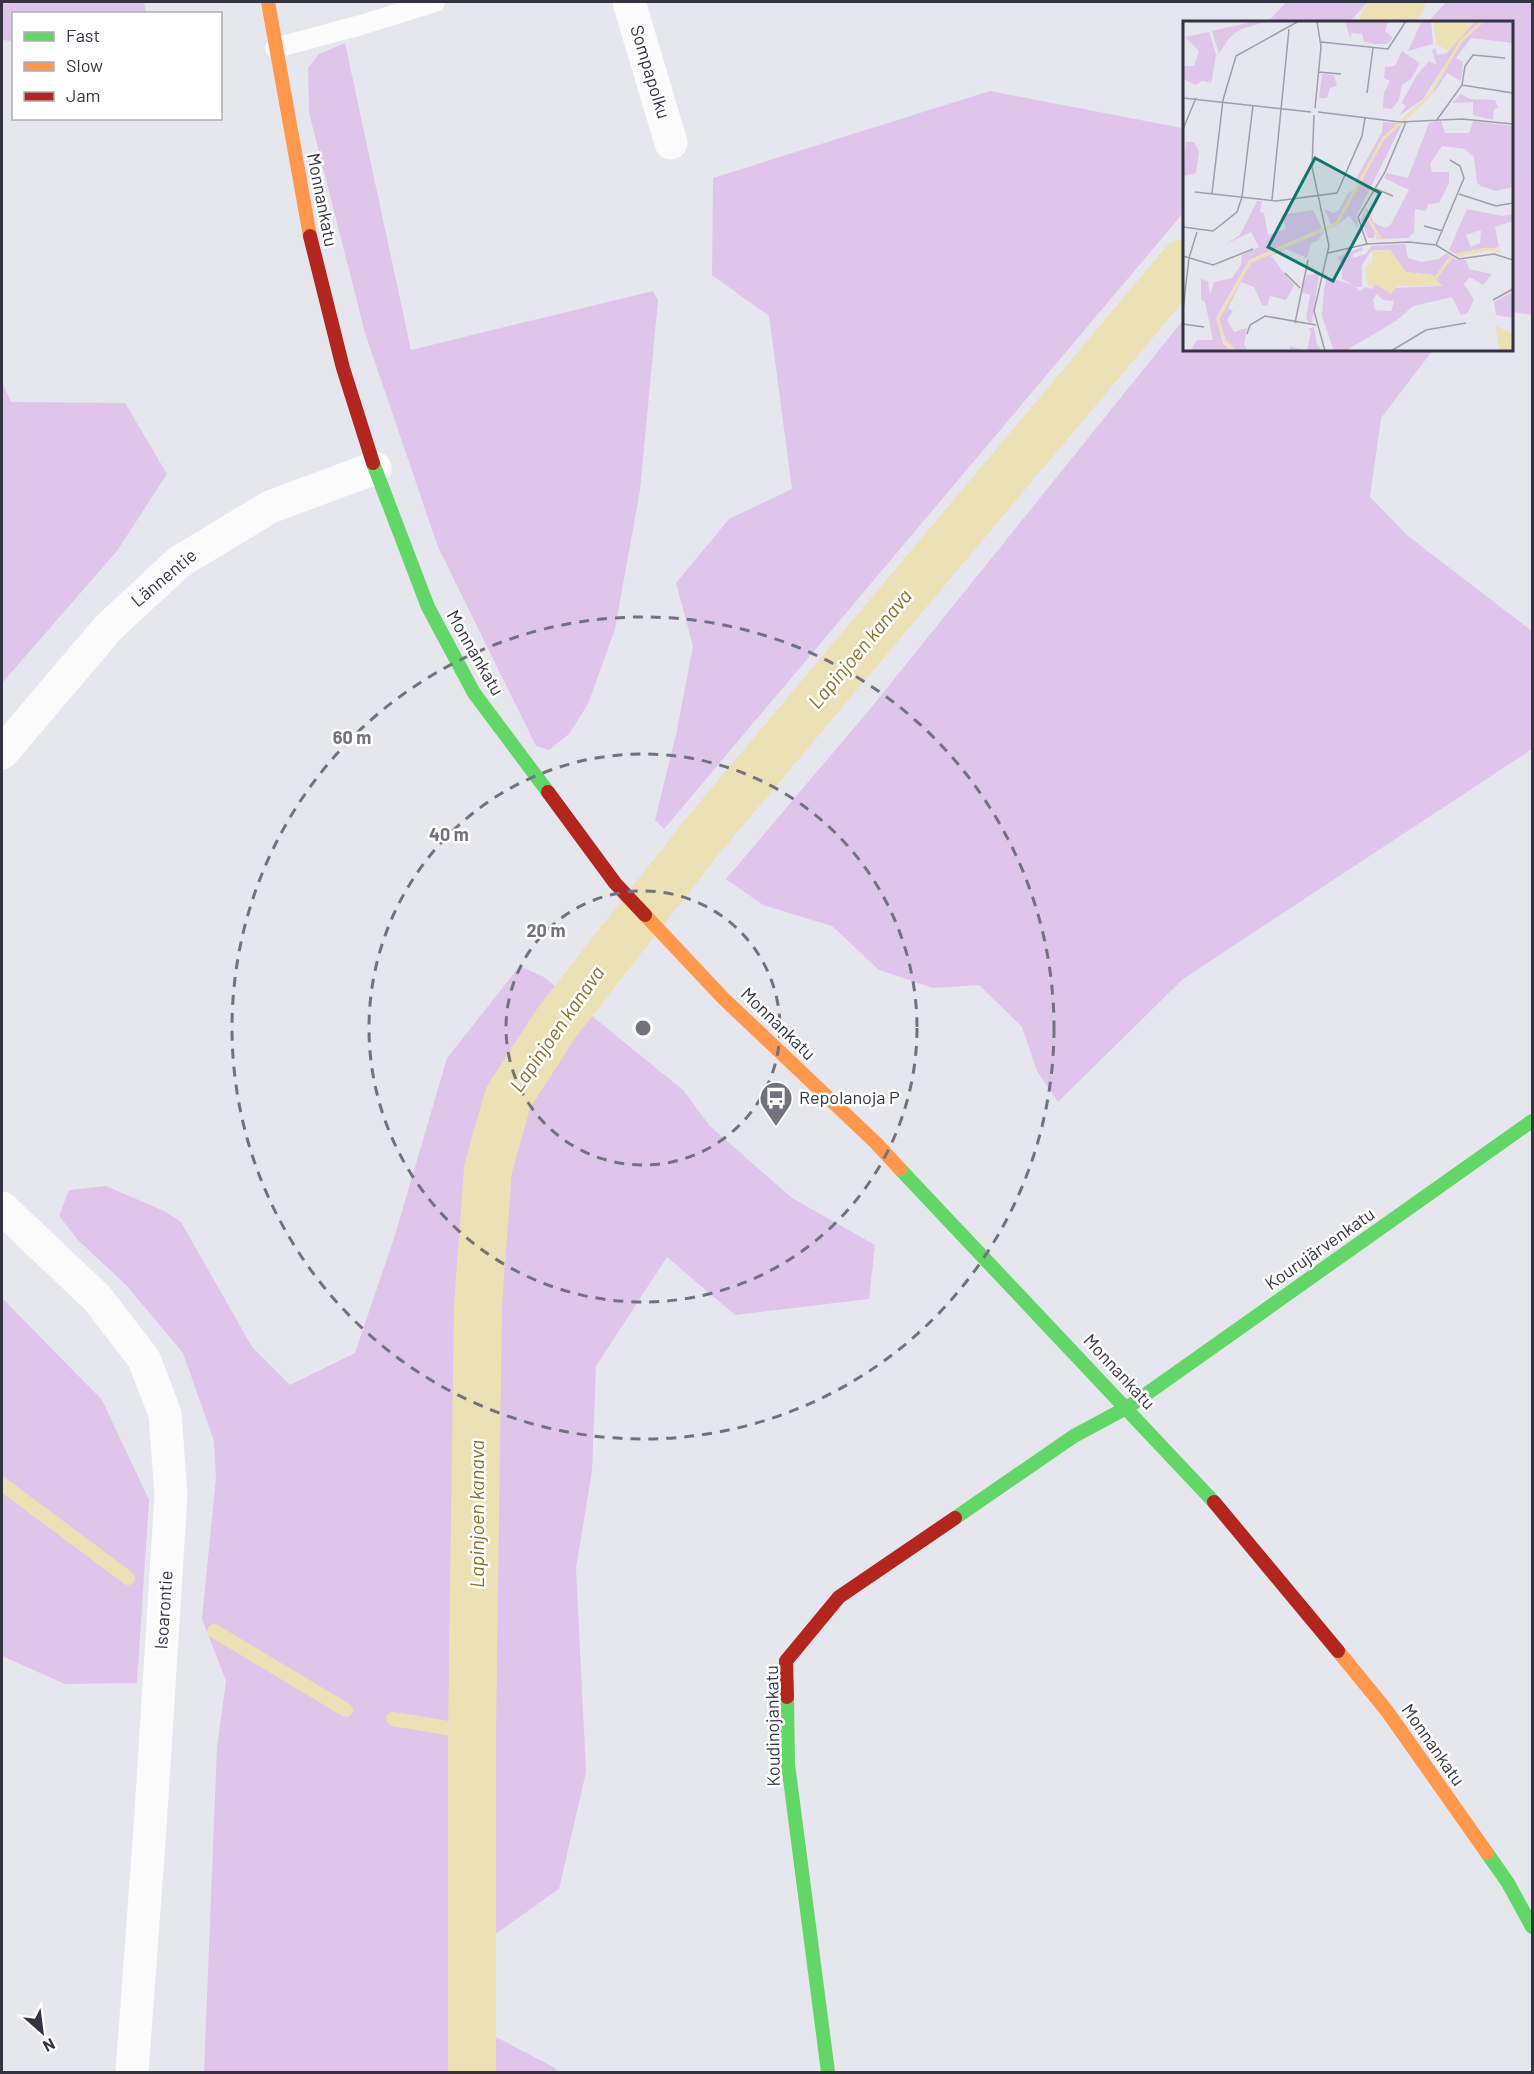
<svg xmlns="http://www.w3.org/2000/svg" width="1534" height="2074" viewBox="0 0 1534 2074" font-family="Barlow,sans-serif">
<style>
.green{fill:#e0c5ea}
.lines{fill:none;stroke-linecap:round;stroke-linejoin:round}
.stream{stroke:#ece0b5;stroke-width:14}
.canal{stroke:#ece0b5;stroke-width:48}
.lane{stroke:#fbfbfc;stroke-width:20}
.street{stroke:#fbfbfc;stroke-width:33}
.fast{stroke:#63d668;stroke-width:14}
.slow{stroke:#ff974d;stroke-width:14}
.jam{stroke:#b3261e;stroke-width:14}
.ring{fill:none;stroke:#72727e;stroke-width:3;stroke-dasharray:10 8}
.labels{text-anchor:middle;stroke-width:5;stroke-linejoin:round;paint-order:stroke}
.street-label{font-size:18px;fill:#333342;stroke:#fff}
.poi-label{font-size:18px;fill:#333342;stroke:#fff;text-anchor:start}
.water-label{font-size:20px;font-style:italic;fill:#857227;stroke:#fff}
.inset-river{fill:none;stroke:#ece0b5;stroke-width:3}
.inset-road{fill:none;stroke:#9e9ea9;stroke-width:1.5}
.view{fill:#0f766e;fill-opacity:0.15;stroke:#0f766e;stroke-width:3}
.inset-edge{fill:none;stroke:#333342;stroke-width:3}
.centre{fill:#72727e;stroke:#fff;stroke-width:3}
.ring-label{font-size:18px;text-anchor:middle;font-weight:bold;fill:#72727e;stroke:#fff;stroke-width:5;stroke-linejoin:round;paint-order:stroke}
</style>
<rect width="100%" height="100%" fill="#e6e6ee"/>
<!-- green -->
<g class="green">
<path d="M 2,2 L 144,2 L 146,13 L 14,14 L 13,41 L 2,40 Z"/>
<path d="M 1286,2 L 1368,2 L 1349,22 L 1268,22 Z"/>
<path d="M 1446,2 L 1532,2 L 1532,315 L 1512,312 L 1512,22 L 1428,22 Z"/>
<path d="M 345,43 L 411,350 L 653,291 L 658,300 L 640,490 L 615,629 L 588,704 L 569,734 L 549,750 L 536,746 L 438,547 L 365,333 L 309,113 L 308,68 L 319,54 Z"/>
<path d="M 990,91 L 1182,128 L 1184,125 L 1184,212 L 664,829 L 655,820 L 677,730 L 693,646 L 676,583 L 729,519 L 792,489 L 769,316 L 712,275 L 713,178 Z"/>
<path d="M 1184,319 L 1184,350 L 1433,350 L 1381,418 L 1370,497 L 1408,536 L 1532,631 L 1532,749 L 1183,979 L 1058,1102 L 1037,1071 L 1022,1027 L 979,985 L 933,988 L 879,970 L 832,926 L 763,905 L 726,879 L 870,709 Z"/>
<path d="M 2,382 L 11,402 L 125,403 L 167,474 L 117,551 L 2,683 Z"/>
<path d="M 520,966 L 544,977 L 683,1090 L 710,1126 L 792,1198 L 875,1245 L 869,1299 L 735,1315 L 667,1257 L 596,1366 L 592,1471 L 576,1568 L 586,1772 L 559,1889 L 484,1942 L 477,2027 L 555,2068 L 558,2072 L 204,2072 L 217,1747 L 226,1681 L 202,1619 L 216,1477 L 214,1441 L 183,1353 L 127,1286 L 79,1241 L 59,1216 L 69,1190 L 106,1186 L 164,1211 L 181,1222 L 252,1347 L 290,1385 L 355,1353 L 395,1235 L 447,1058 Z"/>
<path d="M 2,1298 L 102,1400 L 149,1500 L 137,1683 L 65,1684 L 2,1656 Z"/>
</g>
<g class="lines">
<!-- stream -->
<g class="stream">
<path d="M 2,1484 L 128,1578"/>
<path d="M 214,1631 L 346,1710"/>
<path d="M 393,1719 L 472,1732"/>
</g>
<!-- canal -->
<g class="canal">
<path d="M 1384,22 L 1401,2"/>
<path d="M 472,2072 L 472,1732 L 478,1305 L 488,1169 L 508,1098 L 557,1022 L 701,838 L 1184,263"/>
</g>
<!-- lane -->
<path class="lane" d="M 275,48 L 361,25 L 435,2"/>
<!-- street -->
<g class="street">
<path d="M 629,2 L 671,143"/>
<path d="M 2,753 L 108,628 L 179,562 L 270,507 L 375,468"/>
<path d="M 2,1208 L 97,1298 L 144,1359 L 165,1414 L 171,1495 L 150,1828 L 132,2072"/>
</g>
<!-- fast -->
<g class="fast">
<path d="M 373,463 L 428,607 L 474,693 L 548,792"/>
<path d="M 900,1169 L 1214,1502"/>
<path d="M 955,1518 L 1074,1436 L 1128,1407 L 1532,1121"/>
<path d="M 787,1697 L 788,1764 L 828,2072"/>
<path d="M 1487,1853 L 1508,1883 L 1532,1927"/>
</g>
<!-- slow -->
<g class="slow">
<path d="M 268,2 L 310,236"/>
<path d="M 645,915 L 723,998 L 876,1143 L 900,1169"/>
<path d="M 1338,1651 L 1387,1711 L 1487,1853"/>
</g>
<!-- jam -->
<g class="jam">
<path d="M 310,236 L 343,368 L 373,463"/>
<path d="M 548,792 L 615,883 L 645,915"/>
<path d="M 1214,1502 L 1338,1651"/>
<path d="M 787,1697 L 786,1661 L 839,1597 L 955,1518"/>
</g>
</g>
<!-- distance rings -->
<g class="ring">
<circle cx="643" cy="1028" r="137"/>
<circle cx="643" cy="1028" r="274"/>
<circle cx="643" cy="1028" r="411"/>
</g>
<!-- icons -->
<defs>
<symbol id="bus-pin" viewBox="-11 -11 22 30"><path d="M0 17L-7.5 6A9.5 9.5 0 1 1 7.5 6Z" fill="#72727e" stroke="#fff"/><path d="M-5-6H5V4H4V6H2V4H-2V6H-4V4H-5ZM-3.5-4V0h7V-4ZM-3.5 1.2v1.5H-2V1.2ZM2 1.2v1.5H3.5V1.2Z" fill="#fff"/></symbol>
</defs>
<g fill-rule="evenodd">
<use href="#bus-pin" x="757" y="1079" width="38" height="52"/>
</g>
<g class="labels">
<!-- street labels -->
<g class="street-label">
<text transform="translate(650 72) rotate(73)" y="6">Sompapolku</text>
<text transform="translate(322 200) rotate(79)" y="6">Monnankatu</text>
<text transform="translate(164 578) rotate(-40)" y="6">Lännentie</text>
<text transform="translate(475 653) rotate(60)" y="6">Monnankatu</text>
<text transform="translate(778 1024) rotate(44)" y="6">Monnankatu</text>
<text transform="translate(1320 1249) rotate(-35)" y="6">Kourujärvenkatu</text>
<text transform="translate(1119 1372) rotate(47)" y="6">Monnankatu</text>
<text transform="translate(164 1610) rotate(-86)" y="6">Isoarontie</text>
<text transform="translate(773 1726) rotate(-91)" y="6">Koudinojankatu</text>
<text transform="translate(1433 1745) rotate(55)" y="6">Monnankatu</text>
</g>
<!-- poi labels -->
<g class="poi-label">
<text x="799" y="1104">Repolanoja P</text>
</g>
<!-- water labels -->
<g class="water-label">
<text transform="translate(860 649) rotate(-50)" y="7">Lapinjoen kanava</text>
<text transform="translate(557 1029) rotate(-55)" y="7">Lapinjoen kanava</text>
<text transform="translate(477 1514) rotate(-90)" y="7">Lapinjoen kanava</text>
</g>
</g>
<!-- overview -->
<g transform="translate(1183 21)">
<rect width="330" height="330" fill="#e6e6ee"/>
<path d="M 73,0 L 86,0 L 58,8 L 46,17 L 36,33 L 29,10 ZM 162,0 L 205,0 L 202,10 L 210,17 L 204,23 L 193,23 L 181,21 L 179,13 L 169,12 L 167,17 ZM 239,0 L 248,0 L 250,23 L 225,30 ZM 292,0 L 330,0 L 330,22 L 288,17 L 273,37 L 280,41 L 278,60 L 264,52 L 249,75 L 261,45 L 240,78 L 216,95 L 223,85 L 219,82 L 221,77 L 234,54 L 246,40 L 254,44 L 249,30 L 252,27 L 254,34 L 264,32 ZM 26,11 L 33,34 L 29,58 L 28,62 L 19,60 L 13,64 L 0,58 L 0,41 L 1,45 L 11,45 L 16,30 L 2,16 ZM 219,30 L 237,42 L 228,58 L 219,64 L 216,79 L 209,88 L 200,87 L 201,71 L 207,60 L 201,57 L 202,46 L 212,45 ZM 139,53 L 151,54 L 154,65 L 147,67 L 144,77 L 136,77 ZM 278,73 L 287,78 L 312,79 L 315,87 L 311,88 L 310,99 L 290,94 L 290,81 L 269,82 ZM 258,100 L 262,112 L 286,112 L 290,100 L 330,105 L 330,166 L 313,170 L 298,165 L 294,162 L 291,136 L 282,128 L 259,125 L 247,143 L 249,151 L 266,151 L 266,162 L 256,182 L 245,183 L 243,190 L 232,188 L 231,211 L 225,217 L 194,218 L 192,211 L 191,217 L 185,217 L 178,198 L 183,186 L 191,202 L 203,207 L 208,203 L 226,169 L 201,157 L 204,152 L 225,157 L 246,102 ZM 200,101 L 219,103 L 174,194 L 175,207 L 166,195 L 150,207 L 141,188 L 151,192 L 156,189 L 165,172 L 174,167 L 173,158 L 199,111 ZM 3,121 L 11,121 L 16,131 L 13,152 L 0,155 ZM 74,180 L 79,180 L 77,191 L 81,192 L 85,214 L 103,208 L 99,194 L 130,189 L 139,207 L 66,239 L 33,297 L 40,322 L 48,330 L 7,330 L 14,319 L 30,319 L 22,281 L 18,278 L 18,258 L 25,260 L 27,274 L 31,261 L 49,257 L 58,244 L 59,234 L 76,226 L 68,211 L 43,223 L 57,214 ZM 284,188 L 319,195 L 330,193 L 330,200 L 312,206 L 316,226 L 276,235 L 266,229 ZM 298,209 L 297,222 L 288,226 L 283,214 ZM 141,210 L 135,220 L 128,222 L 124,237 L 103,228 L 88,235 L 111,264 L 103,279 L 87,275 L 84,285 L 79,284 L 71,266 L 58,261 L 45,287 L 50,290 L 44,299 L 51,311 L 64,307 L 61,323 L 65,330 L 54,330 L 43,320 L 36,296 L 68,242 ZM 222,223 L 225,237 L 238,241 L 256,238 L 263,232 L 274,239 L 283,239 L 286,248 L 309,253 L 300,264 L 287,256 L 281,263 L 291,279 L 284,293 L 278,294 L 269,276 L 230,285 L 213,300 L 162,330 L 151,330 L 139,295 L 141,268 L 144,256 L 170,264 L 159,258 L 159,243 L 154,236 L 179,226 L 180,229 L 170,233 L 170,237 L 183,233 L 188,225 ZM 194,229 L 207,229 L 223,251 L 249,254 L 259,265 L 212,267 L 192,263 L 189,268 L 182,266 L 177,270 L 173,266 L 179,266 L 179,244 L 188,230 ZM 194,273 L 200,279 L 211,280 L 208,290 L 192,289 L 190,278 ZM 136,253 L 129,301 L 127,303 L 123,297 L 127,274 L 118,271 L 124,254 ZM 328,272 L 330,297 L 313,294 L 311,281 ZM 131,306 L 134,324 L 140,330 L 106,330 L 107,325 L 124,330 L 128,310 L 125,308 Z" fill="#e0c5ea" fill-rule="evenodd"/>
<path d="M 250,0 L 292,0 L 266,30 L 253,23 ZM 207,229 L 223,251 L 249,254 L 259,265 L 214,265 L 208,273 L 194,264 L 185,265 L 182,247 L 189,240 L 189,230 ZM 313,305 L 330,313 L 330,330 L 316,330 Z" fill="#ece0b5"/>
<path class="inset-river" d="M 181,190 L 198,219M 273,234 L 304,228 L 318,230M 252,258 L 268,236M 51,330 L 40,317 L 35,298 L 67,241 L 154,202 L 200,118 L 245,76 L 278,20 L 300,0"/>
<path class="inset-road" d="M 138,21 L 205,28 L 223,0M 136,51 L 158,53M 279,64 L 282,45 L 290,34 L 322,37M 184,72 L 190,27M 0,77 L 128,91M 132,87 L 138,26 L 134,0M 135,91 L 217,101 L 279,98 L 330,103M 131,94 L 129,146 L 146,225 L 131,290 L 142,330M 253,100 L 279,64 L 330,72M 0,108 L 13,77M 193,168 L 210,175M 12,171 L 93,180 L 154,172 L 179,115 L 182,97M 29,172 L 40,79 L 53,35 L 116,0M 276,173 L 313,185 L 330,182M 89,179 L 106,8M 241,205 L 260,210M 0,206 L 30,210 L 54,191 L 59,176 L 70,84M 184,223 L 175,196 L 202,151 L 223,101M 253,224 L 281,157 L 277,145 L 267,139M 145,232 L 184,223 L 226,221 L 253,224 L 276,238 L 311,233 L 330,239M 0,235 L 30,244 L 70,228M 102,252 L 117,267M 310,279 L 330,268M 0,289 L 6,237 L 14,211M 112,302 L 125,239M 0,303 L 21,306M 64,313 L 67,304 L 82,295 L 133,304M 208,330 L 243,309 L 283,302"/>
<path class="view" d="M 132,137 L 197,172 L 150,260 L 85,226 Z"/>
<rect width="330" height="330" class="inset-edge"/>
</g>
<circle cx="643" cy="1028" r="9" class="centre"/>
<g class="ring-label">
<text x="352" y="744">60 m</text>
<text x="449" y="841">40 m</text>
<text x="546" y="937">20 m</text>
</g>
<!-- border -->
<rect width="1534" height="2074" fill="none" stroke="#333342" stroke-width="6"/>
<!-- legend -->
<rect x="12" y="12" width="210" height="108" fill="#ffffff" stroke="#adadb3" stroke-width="1.5"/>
<rect x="24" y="32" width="30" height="9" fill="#63d668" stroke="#adadb3" stroke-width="1.5"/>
<text x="66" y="42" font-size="18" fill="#333342">Fast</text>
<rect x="24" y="62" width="30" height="9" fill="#ff974d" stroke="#adadb3" stroke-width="1.5"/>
<text x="66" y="72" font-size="18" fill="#333342">Slow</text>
<rect x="24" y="92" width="30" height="9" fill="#b3261e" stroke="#adadb3" stroke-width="1.5"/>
<text x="66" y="102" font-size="18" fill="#333342">Jam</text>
<!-- north arrow -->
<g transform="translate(42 2032) rotate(152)" stroke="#ffffff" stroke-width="4.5" paint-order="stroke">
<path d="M0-4.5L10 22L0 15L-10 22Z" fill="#333342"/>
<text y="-9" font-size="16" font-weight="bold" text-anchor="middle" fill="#333342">N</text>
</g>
</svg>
